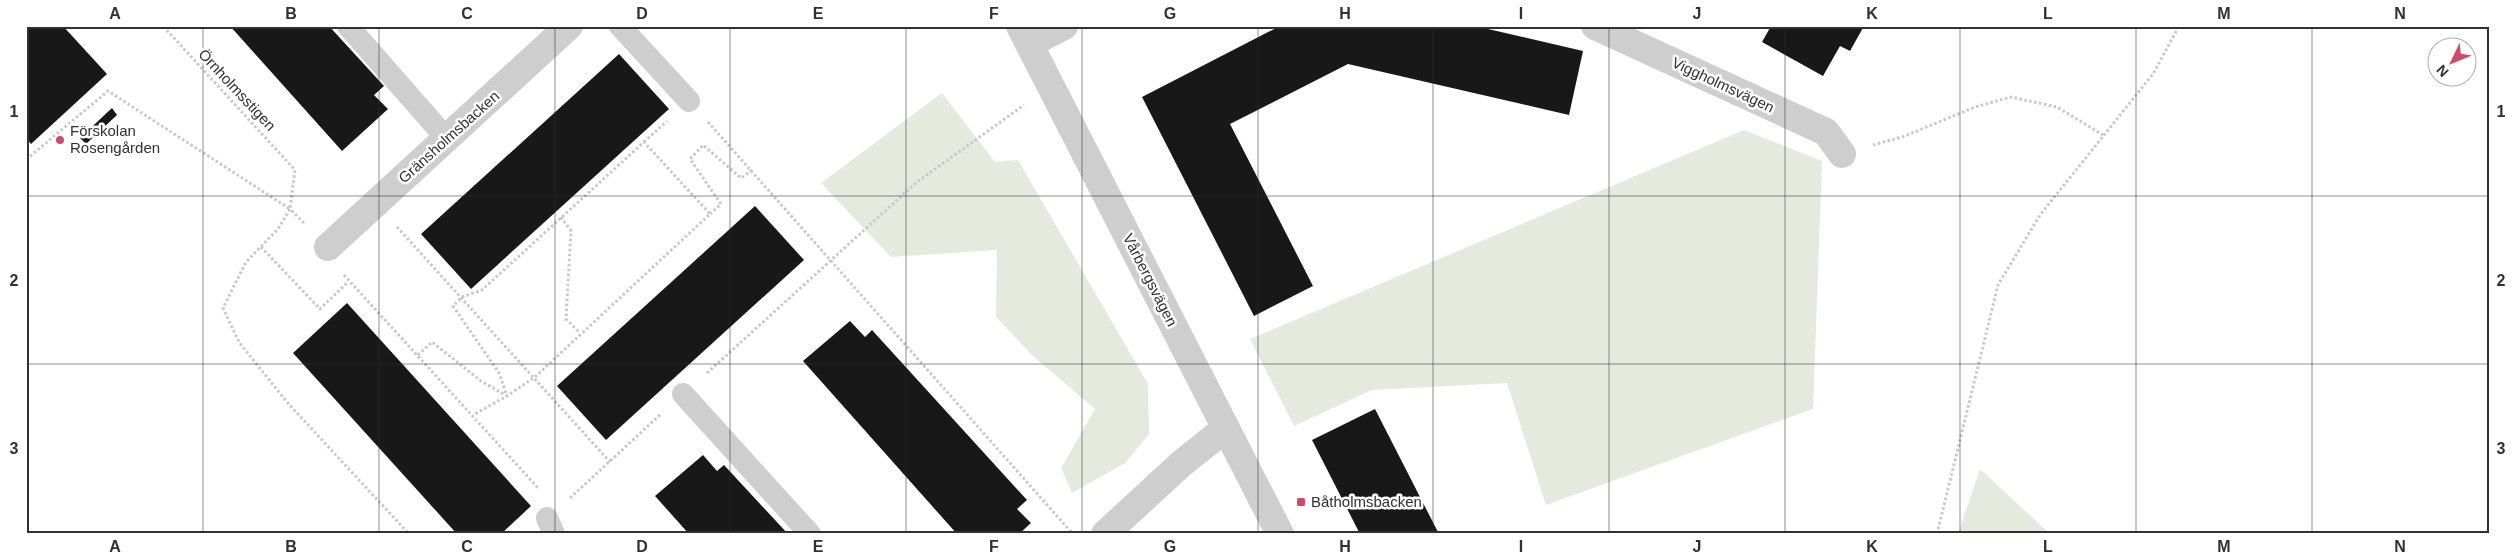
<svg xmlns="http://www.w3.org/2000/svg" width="2515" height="560" viewBox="0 0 2515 560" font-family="Helvetica,sans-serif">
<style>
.green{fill:#e5e9de}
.building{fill:#181818}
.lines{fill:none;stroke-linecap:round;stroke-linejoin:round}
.path{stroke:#c8c8c8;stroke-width:3;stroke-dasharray:2.5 2.5;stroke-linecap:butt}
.service{stroke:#cecece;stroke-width:22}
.minor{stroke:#cecece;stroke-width:28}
.tertiary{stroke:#cecece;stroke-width:28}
.grid{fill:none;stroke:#313131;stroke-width:1;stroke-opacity:0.55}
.poi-dot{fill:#d34866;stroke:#fff;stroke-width:2}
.labels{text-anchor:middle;stroke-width:5;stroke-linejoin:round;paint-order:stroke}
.street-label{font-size:15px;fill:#313131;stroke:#fff}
.poi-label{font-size:15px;fill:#313131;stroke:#fff;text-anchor:start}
.neatline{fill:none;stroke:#313131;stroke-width:2}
.grid-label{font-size:16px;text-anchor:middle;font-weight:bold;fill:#313131}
</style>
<rect width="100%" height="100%" fill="#fff"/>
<!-- green -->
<g class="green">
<path d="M 942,93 L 995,162 L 1018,160 L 1148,384 L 1149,434 L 1125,463 L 1072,493 L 1061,468 L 1095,409 L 1033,356 L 996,317 L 997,250 L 891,257 L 821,183 Z"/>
<path d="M 1744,130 L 1822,161 L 1813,409 L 1546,505 L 1507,383 L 1372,390 L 1294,426 L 1250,339 Z"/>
<path d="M 1980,469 L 2050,534 L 1958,534 Z"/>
</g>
<!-- building -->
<g class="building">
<path d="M 26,26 L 63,26 L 107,74 L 31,144 L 26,138 Z"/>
<path d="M 230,26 L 329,26 L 384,86 L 374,95 L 388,109 L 342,151 Z"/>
<path d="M 1280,26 L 1475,26 L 1583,51 L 1569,115 L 1348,64 L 1230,124 L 1313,286 L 1254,316 L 1142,97 Z"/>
<path d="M 1771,26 L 1864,26 L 1850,51 L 1840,46 L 1823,76 L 1762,42 Z"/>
<path d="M 619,54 L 669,109 L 471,289 L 421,234 Z"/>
<path d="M 112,108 L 117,115 L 86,144 L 80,138 Z"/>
<path d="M 755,206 L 804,260 L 606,440 L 557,386 Z"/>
<path d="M 347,303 L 531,506 L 501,534 L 457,534 L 293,353 Z"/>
<path d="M 850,321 L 865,337 L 872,330 L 1027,500 L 1017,509 L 1031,523 L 1019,534 L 957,534 L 803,361 Z"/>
<path d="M 1375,409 L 1439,534 L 1360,534 L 1312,440 Z"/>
<path d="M 703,455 L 717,471 L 724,465 L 788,534 L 689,534 L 655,496 Z"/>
</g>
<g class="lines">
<!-- path -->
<g class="path">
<path d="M 708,122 L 1072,533"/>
<path d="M 644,142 L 667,121"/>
<path d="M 1873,145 L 1905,136 L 1975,107 L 2011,97 L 2057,107 L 2103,135"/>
<path d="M 26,157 L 28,158 L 108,91 L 290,209 L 295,170 L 163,26"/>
<path d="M 710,214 L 721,204 L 690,159 L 703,145 L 741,178 L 752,170"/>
<path d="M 561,217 L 571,231 L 566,319 L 580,333"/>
<path d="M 304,223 L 290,209 L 278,229 L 246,262 L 223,308 L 239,342 L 286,401 L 409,534"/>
<path d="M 397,227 L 610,462"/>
<path d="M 261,247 L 320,309 L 348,282"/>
<path d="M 344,275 L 539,489"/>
<path d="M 418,355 L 432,342 L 481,381 L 507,396 L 499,373 L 453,306 L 462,297 L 482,290 L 644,142 L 710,214 L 535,377 L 507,396 L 473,415"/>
<path d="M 707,373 L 917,182 L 1024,105"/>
<path d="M 570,498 L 661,414"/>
<path d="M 1937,534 L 1998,285 L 2040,215 L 2153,74 L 2179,26"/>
</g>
<!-- service -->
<g class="service">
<path d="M 348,26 L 447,139"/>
<path d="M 620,26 L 689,101"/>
<path d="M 683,394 L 810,534"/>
<path d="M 547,518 L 554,534"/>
</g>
<!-- minor -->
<g class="minor">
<path d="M 1595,26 L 1826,132 L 1842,154"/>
<path d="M 1029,44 L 1064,26"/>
<path d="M 328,247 L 569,26"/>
<path d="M 1105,534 L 1181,464 L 1226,428"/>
</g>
<!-- tertiary -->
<path class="tertiary" d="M 1020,26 L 1280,534"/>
</g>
<!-- grid -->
<path class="grid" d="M 203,26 L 203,534M 379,26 L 379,534M 555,26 L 555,534M 730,26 L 730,534M 906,26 L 906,534M 1082,26 L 1082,534M 1258,26 L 1258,534M 1433,26 L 1433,534M 1609,26 L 1609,534M 1785,26 L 1785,534M 1960,26 L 1960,534M 2136,26 L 2136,534M 2312,26 L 2312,534M 26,196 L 2489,196M 26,364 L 2489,364"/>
<!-- markers -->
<g class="poi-dot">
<circle cx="60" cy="140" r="5"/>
<rect x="1296" y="497" width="10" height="10" rx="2.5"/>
</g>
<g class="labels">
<!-- street labels -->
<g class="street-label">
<text transform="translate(1723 85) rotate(25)" y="5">Viggholmsvägen</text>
<text transform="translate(237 90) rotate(47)" y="5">Örnholmsstigen</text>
<text transform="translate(449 137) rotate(-42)" y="5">Gränsholmsbacken</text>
<text transform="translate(1150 280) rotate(63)" y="5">Vårbergsvägen</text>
</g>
<!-- poi labels -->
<g class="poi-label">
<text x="70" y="136">Förskolan<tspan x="70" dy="17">Rosengården</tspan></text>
<text x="1311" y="507">Båtholmsbacken</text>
</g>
</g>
<!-- border -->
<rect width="2515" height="560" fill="none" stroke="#ffffff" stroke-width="55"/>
<!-- north arrow -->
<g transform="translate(2452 62) rotate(227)"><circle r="24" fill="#ffffff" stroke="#adadad"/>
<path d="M0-4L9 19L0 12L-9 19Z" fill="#d34866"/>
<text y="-8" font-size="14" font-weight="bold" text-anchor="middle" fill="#313131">N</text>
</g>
<rect x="28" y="28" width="2460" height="504" class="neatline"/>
<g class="grid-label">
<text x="115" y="19">A</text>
<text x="291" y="19">B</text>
<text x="467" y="19">C</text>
<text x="642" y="19">D</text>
<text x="818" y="19">E</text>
<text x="994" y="19">F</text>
<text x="1170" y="19">G</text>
<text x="1345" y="19">H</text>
<text x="1521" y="19">I</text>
<text x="1697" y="19">J</text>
<text x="1872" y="19">K</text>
<text x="2048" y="19">L</text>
<text x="2224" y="19">M</text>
<text x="2400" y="19">N</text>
<text x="14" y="117">1</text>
<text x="2501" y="117">1</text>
<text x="14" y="286">2</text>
<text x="2501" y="286">2</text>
<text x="14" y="454">3</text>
<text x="2501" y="454">3</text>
<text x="115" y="552">A</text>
<text x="291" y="552">B</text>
<text x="467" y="552">C</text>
<text x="642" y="552">D</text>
<text x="818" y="552">E</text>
<text x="994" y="552">F</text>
<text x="1170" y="552">G</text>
<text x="1345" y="552">H</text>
<text x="1521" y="552">I</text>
<text x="1697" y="552">J</text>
<text x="1872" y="552">K</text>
<text x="2048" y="552">L</text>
<text x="2224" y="552">M</text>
<text x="2400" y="552">N</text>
</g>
</svg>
